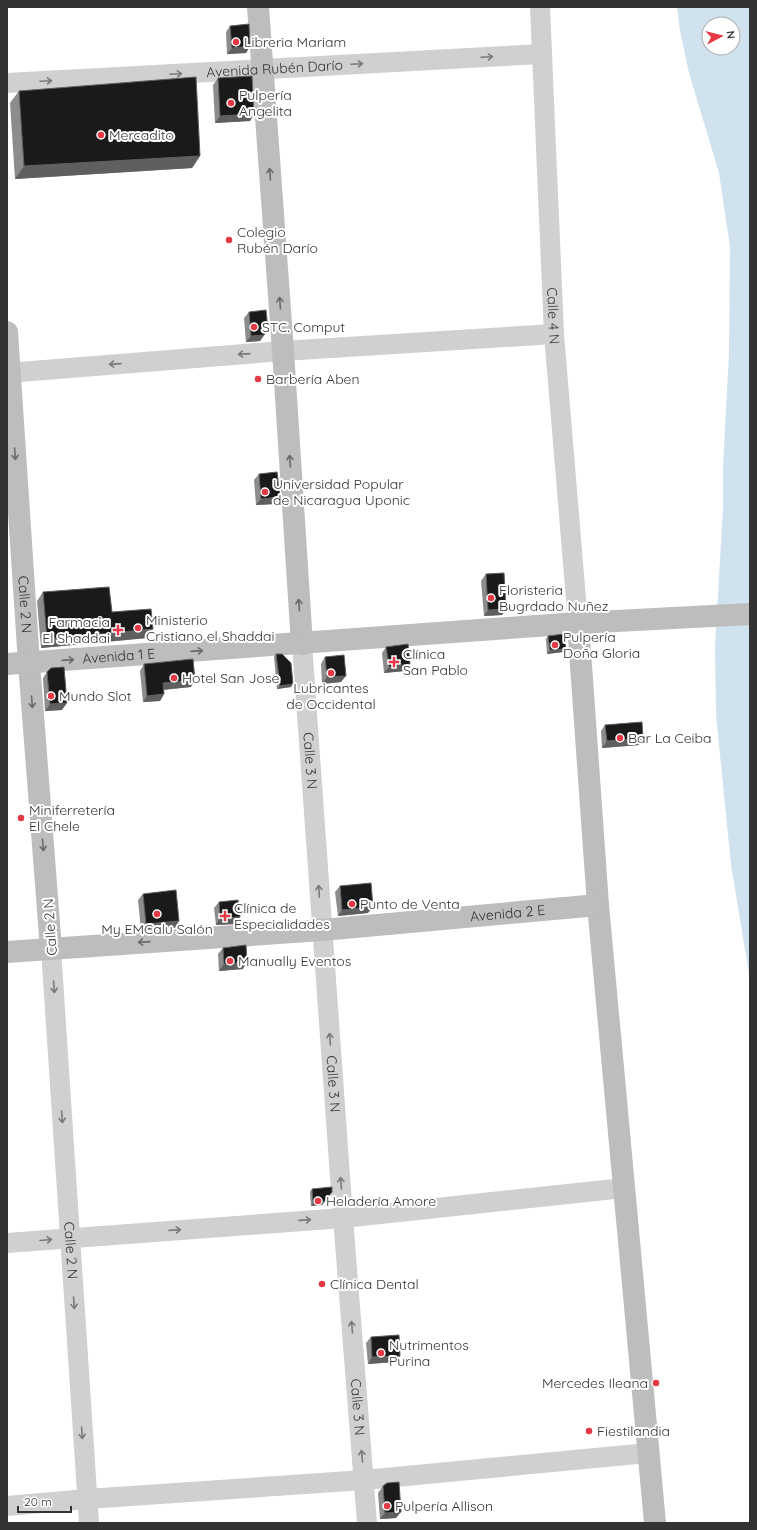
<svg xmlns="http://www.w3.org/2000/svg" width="757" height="1530" viewBox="0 0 757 1530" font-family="Quicksand,sans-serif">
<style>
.water{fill:#cfe2ee;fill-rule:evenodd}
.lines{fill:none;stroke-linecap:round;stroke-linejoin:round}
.street{stroke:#d0d0d0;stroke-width:20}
.secondary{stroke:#bdbdbd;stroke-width:22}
.wall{fill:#8c8c8c}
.shaded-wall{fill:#5f5f5f}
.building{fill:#1a1a1a;stroke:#5f5f5f}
.oneway{stroke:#7a7a7a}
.oneway2{stroke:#6a6a6a}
.poi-dot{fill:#e63946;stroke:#fff;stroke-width:1.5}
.labels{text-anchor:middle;stroke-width:4;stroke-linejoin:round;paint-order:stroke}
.poi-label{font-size:14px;fill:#333;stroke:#fff;text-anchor:start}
.street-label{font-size:14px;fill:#333;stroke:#fff}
</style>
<rect width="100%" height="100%" fill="#fff"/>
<!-- water -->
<path class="water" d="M 677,7 L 750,7 L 750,980 L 731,865 L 716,715 L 715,647 L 723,508 L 723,466 L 729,352 L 730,247 L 719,173 L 689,73 L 680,31 ZM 709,24 L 733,24 L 733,48 L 709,48 Z"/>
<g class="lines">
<!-- street -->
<g class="street">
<path id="s1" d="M 540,7 L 554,334 L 578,623"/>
<path id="s2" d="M 7,83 L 542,54"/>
<path d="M 7,373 L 283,351 L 554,334"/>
<path id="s3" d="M 302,644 L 343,1218 L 367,1523"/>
<path id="s4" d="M 51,949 L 89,1523"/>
<path d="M 7,1243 L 343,1218 L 624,1188"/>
<path d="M 7,1506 L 87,1499 L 364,1480 L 648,1453"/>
</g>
<!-- secondary -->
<g class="secondary">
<path d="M 258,7 L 283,351 L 302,644"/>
<path id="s5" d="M 7,332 L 29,663 L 51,949"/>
<path d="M 578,623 L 598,905 L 655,1523"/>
<path id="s6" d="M 7,664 L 578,623 L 750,614"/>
<path id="s7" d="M 7,952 L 322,930 L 598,905"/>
</g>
</g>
<!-- wall -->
<g class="wall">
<path d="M 230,26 L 250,46 L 246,53 L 227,54 L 226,32 Z"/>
<path d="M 218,78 L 254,114 L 250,121 L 215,123 L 213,85 Z"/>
<path d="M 19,91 L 200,156 L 192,168 L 15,179 L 10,103 Z"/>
<path d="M 249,312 L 268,330 L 260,341 L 246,342 L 244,318 Z"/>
<path d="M 259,474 L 275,504 L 256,505 L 254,480 Z"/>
<path d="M 486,574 L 506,609 L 502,615 L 484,616 L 481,581 Z"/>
<path d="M 43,592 L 112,612 L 147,638 L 41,648 L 37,601 Z"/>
<path d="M 548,636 L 563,652 L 547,654 L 546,639 Z"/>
<path d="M 386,647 L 405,671 L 384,673 L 382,653 Z"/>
<path d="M 276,654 L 293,684 L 291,687 L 277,689 L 274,657 Z"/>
<path d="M 325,657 L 341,682 L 322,684 L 321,664 Z"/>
<path d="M 144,664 L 191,687 L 164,690 L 164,694 L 160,701 L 143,702 L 140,671 Z"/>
<path d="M 47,672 L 62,710 L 45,711 L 43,678 Z"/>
<path d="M 605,725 L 639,745 L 602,748 L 601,731 Z"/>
<path d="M 340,886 L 368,913 L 338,916 L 335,892 Z"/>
<path d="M 143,894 L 175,928 L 141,930 L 138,900 Z"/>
<path d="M 219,902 L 235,924 L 216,925 L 214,908 Z"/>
<path d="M 223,948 L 243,969 L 219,971 L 218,954 Z"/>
<path d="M 312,1189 L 332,1192 L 322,1205 L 311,1206 L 310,1192 Z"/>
<path d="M 371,1337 L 395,1362 L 368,1364 L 366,1343 Z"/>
<path d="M 383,1486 L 396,1518 L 380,1519 L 378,1493 Z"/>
</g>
<!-- shaded-wall -->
<g class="shaded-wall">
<path d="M 250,46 L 246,53 L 227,54 L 232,48 Z"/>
<path d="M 254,114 L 250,121 L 215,123 L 220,116 Z"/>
<path d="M 200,156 L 192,168 L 15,179 L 24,166 Z"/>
<path d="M 264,335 L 260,341 L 246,342 L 251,336 Z"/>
<path d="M 280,497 L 275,504 L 256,505 L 261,499 Z"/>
<path d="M 506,609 L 502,615 L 484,616 L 488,610 Z"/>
<path d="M 153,629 L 147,638 L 41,648 L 47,639 Z"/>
<path d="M 566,649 L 563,652 L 547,654 L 550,650 Z"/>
<path d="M 410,664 L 405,671 L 384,673 L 389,667 Z"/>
<path d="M 346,676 L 341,682 L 322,684 L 327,677 Z"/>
<path d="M 195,680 L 191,687 L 159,690 L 163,683 Z"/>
<path d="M 293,684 L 291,687 L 277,689 L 280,686 Z"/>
<path d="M 164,694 L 160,701 L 143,702 L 147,696 Z"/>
<path d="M 67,703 L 62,710 L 45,711 L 50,704 Z"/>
<path d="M 643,738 L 639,745 L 602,748 L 607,741 Z"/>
<path d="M 373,907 L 368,913 L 338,916 L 342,910 Z"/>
<path d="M 240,917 L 235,924 L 216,925 L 220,918 Z"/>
<path d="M 179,921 L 175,928 L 141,930 L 146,924 Z"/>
<path d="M 247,962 L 243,969 L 219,971 L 224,964 Z"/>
<path d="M 332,1192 L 322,1205 L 311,1206 L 313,1203 Z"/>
<path d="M 400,1356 L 395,1362 L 368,1364 L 372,1357 Z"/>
<path d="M 401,1512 L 396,1518 L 380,1519 L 385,1513 Z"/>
</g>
<!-- building -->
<g class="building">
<path d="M 249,24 L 250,46 L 232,48 L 230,26 Z"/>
<path d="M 252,76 L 254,114 L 220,116 L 218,78 Z"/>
<path d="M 196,77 L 200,156 L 24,166 L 19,91 Z"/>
<path d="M 266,310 L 268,330 L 264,335 L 251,336 L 249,312 Z"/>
<path d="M 277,472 L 280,497 L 261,499 L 259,474 Z"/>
<path d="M 504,573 L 506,609 L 488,610 L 486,574 Z"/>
<path d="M 109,587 L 112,612 L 151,609 L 153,629 L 47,639 L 43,592 Z"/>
<path d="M 564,634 L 566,649 L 550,650 L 548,636 Z"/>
<path d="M 408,644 L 410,664 L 389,667 L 386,647 Z"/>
<path d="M 276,654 L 282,654 L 291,663 L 293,684 L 280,686 Z"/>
<path d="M 344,655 L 346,676 L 327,677 L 325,657 Z"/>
<path d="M 193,659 L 195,680 L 163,683 L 164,694 L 147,696 L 144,664 Z"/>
<path d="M 64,667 L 67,703 L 50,704 L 47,672 L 51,668 Z"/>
<path d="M 642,722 L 643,738 L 607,741 L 605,725 Z"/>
<path d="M 371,883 L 373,907 L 342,910 L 340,886 Z"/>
<path d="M 176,890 L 179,921 L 146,924 L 143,894 Z"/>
<path d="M 238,900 L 240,917 L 220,918 L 219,902 Z"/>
<path d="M 246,945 L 247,962 L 224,964 L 223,948 Z"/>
<path d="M 332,1187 L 332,1192 L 325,1201 L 313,1203 L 312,1189 Z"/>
<path d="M 399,1335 L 400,1356 L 372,1357 L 371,1337 Z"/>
<path d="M 399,1482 L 401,1512 L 385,1513 L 383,1486 L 387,1483 Z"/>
</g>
<!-- one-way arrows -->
<defs><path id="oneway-shaft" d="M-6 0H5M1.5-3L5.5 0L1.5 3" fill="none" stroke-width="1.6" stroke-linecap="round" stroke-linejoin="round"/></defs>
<g class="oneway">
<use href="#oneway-shaft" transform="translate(487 57) rotate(-3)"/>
<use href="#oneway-shaft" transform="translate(357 64) rotate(-3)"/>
<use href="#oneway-shaft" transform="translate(176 74) rotate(-3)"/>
<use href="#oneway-shaft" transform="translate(46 81) rotate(-3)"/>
<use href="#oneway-shaft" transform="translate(244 354) rotate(176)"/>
<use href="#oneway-shaft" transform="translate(115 364) rotate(176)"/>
<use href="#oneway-shaft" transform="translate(319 891) rotate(-94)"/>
<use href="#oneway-shaft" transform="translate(54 987) rotate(86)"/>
<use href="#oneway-shaft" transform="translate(330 1039) rotate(-94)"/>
<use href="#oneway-shaft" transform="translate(62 1117) rotate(86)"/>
<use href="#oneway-shaft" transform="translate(341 1183) rotate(-94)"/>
<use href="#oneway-shaft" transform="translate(305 1220) rotate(-4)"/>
<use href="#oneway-shaft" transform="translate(175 1230) rotate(-4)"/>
<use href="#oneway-shaft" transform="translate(46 1240) rotate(-5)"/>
<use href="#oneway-shaft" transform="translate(74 1303) rotate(86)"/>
<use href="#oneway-shaft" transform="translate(352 1327) rotate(-95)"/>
<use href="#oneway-shaft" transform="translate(82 1433) rotate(86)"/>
<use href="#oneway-shaft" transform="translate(362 1456) rotate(-95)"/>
</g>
<g class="oneway2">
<use href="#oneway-shaft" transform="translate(270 174) rotate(-94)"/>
<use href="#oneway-shaft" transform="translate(280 303) rotate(-94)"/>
<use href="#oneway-shaft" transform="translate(15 454) rotate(86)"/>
<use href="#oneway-shaft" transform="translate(290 461) rotate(-94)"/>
<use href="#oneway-shaft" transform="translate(299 605) rotate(-94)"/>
<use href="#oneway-shaft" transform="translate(197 651) rotate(-4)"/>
<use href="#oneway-shaft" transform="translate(68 660) rotate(-4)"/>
<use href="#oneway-shaft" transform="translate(32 702) rotate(85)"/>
<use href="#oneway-shaft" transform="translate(43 845) rotate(85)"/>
<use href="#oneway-shaft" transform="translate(144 942) rotate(176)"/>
</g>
<!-- markers -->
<g class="poi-dot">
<circle cx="236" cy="42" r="4"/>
<circle cx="231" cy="103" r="4"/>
<circle cx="101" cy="135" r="4"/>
<circle cx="229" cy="240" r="4"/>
<circle cx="254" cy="327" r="4"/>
<circle cx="258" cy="379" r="4"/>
<circle cx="265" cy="492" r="4"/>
<circle cx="491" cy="598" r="4"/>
<circle cx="138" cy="628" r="4"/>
<path d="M116 624h4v4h4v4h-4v4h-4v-4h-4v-4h4z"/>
<circle cx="555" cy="645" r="4"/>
<path d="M392 656h4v4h4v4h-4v4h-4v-4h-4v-4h4z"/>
<circle cx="331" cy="673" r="4"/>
<circle cx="174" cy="678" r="4"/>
<circle cx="51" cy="696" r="4"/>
<circle cx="620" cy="738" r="4"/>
<circle cx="21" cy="818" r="4"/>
<circle cx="352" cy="904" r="4"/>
<circle cx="157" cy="914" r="4"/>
<path d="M223 910h4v4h4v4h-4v4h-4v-4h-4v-4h4z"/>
<circle cx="230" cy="961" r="4"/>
<circle cx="318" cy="1201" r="4"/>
<circle cx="322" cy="1284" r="4"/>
<circle cx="381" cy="1353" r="4"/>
<circle cx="656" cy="1383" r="4"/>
<circle cx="589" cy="1431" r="4"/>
<circle cx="387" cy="1506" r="4"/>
</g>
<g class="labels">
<!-- poi labels -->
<g class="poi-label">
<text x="244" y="47">Libreria Mariam</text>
<text x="239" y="100">Pulpería<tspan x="239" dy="16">Angelita</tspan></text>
<text x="109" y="140">Mercadito</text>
<text x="237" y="237">Colegio<tspan x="237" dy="16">Rubén Darío</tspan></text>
<text x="262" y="332">STC. Comput</text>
<text x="266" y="384">Barbería Aben</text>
<text x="273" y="489">Universidad Popular<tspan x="273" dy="16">de Nicaragua Uponic</tspan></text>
<text x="499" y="595">Floristeria<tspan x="499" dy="16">Bugrdado Nuñez</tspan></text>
<text x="146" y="625">Ministerio<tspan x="146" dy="16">Cristiano el Shaddai</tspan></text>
<text x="110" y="627" text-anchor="end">Farmacia<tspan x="110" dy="16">El Shaddai</tspan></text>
<text x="563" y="642">Pulpería<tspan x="563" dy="16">Doña Gloria</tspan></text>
<text x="403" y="659">Clínica<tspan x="403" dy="16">San Pablo</tspan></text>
<text x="182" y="683">Hotel San Jose</text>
<text x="331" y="693" text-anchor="middle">Lubricantes<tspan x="331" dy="16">de Occidental</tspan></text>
<text x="59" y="701">Mundo Slot</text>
<text x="628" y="743">Bar La Ceiba</text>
<text x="29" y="815">Miniferretería<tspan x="29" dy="16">El Chele</tspan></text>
<text x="360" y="909">Punto de Venta</text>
<text x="234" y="913">Clínica de<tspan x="234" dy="16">Especialidades</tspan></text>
<text x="157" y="934" text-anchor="middle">My EMCalu Salón</text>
<text x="238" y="966">Manually Eventos</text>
<text x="326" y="1206">Heladería Amore</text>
<text x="330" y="1289">Clínica Dental</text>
<text x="389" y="1350">Nutrimentos<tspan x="389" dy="16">Purina</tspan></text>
<text x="648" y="1388" text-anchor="end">Mercedes Ileana</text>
<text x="597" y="1436">Fiestilandia</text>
<text x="395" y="1511">Pulpería Allison</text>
</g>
<!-- street labels -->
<g class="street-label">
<text dy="5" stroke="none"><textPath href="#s2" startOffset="268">Avenida Rubén Darío</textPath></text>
<text dy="5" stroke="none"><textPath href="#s1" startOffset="309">Calle 4 N</textPath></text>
<text dy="5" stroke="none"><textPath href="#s5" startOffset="273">Calle 2 N</textPath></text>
<text dy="5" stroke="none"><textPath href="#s6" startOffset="112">Avenida 1 E</textPath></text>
<text dy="5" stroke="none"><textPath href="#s3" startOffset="117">Calle 3 N</textPath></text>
<text dy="5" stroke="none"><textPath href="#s7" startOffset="502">Avenida 2 E</textPath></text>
<text transform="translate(50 927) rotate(-94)" y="5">Calle 2 N</text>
<text dy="5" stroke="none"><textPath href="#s3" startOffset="441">Calle 3 N</textPath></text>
<text dy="5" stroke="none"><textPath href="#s4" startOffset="302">Calle 2 N</textPath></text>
<text dy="5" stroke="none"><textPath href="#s3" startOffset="765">Calle 3 N</textPath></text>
</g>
</g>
<!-- border -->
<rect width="757" height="1530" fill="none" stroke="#333333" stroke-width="16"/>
<!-- north arrow -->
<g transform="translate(721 36) rotate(83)"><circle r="19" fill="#ffffff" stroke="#adadad"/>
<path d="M0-3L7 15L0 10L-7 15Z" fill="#e63946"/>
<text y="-6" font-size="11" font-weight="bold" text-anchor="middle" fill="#333333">N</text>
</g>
<!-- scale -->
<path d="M18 1506v6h53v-6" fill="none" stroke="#333333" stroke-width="2"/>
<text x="24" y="1506" font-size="12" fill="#333333" stroke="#ffffff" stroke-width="3" paint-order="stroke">20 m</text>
</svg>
